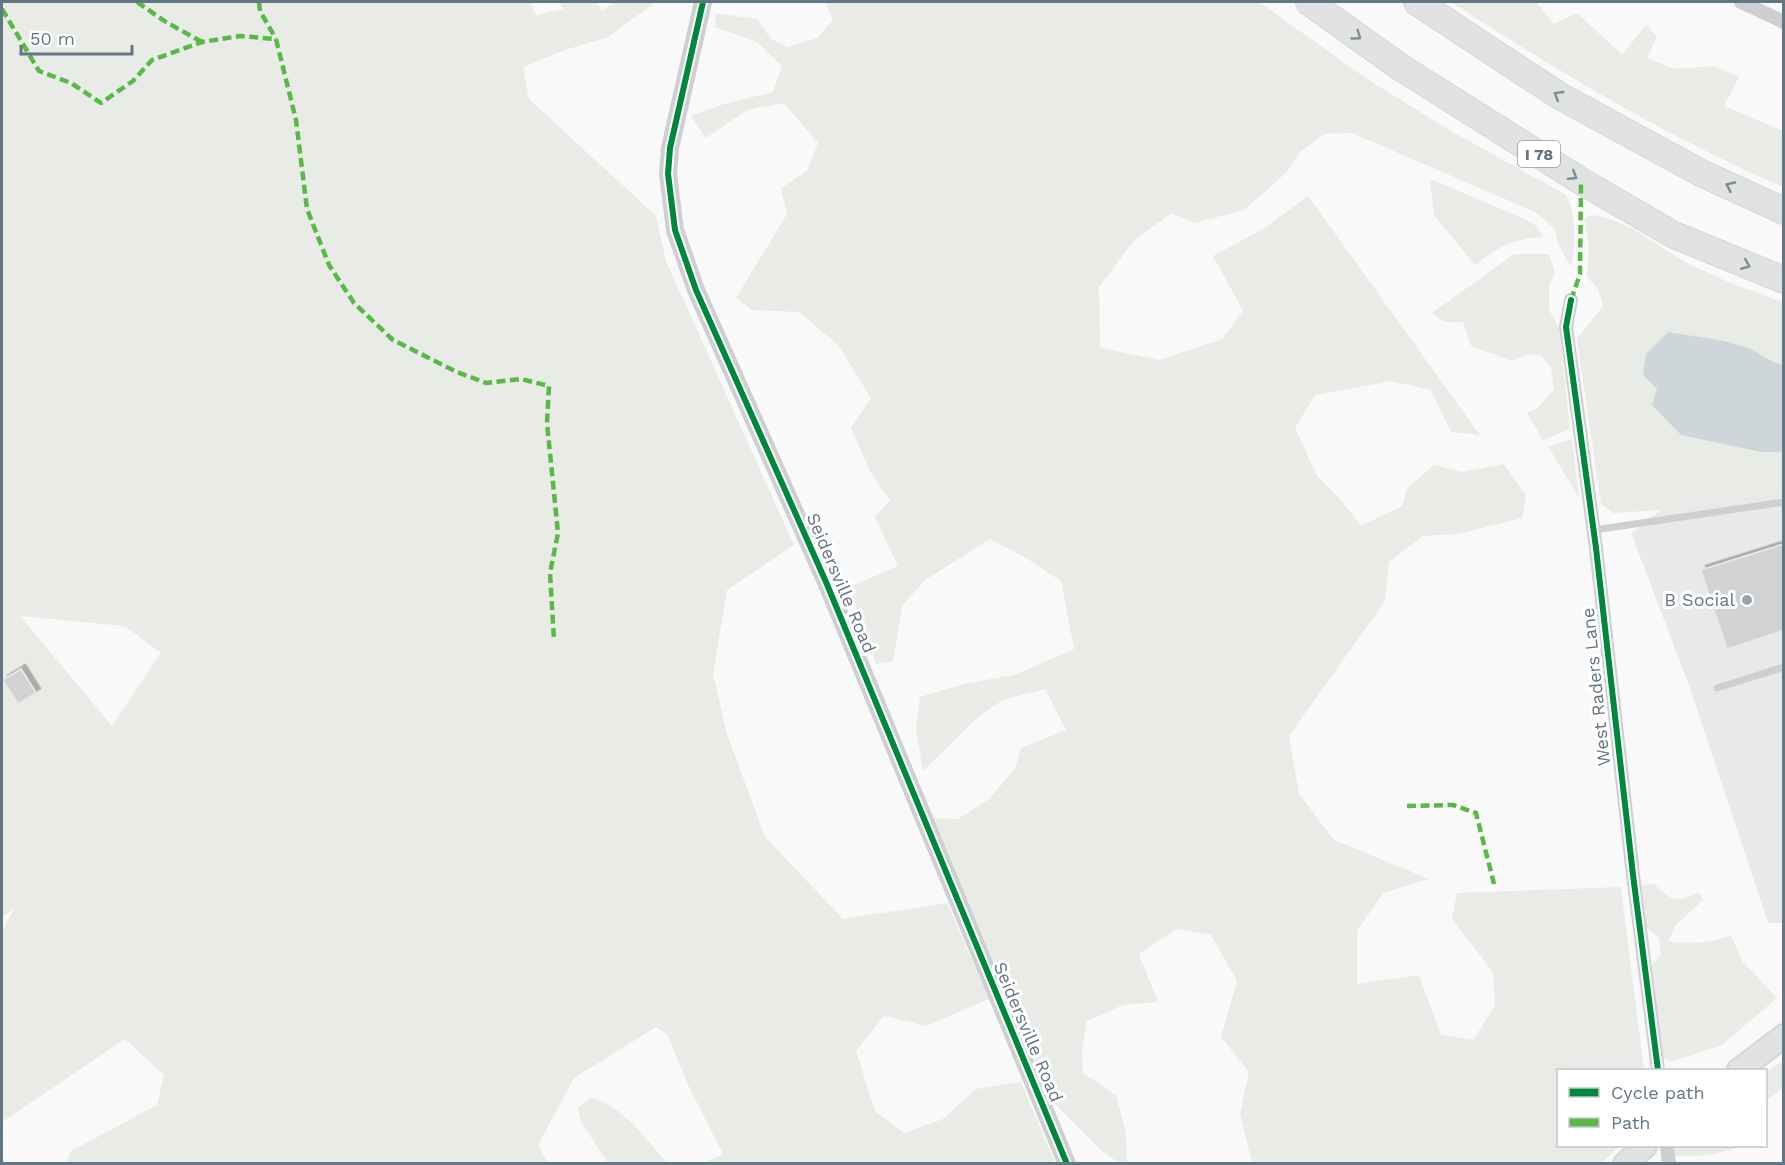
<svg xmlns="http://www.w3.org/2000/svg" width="1785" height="1165" viewBox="0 0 1785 1165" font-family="'Work Sans',sans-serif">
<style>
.built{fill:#e8e9e9}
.green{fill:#e8ebe6;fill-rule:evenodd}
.water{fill:#ced6d9}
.building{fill:#d0d2d3;stroke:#e8e8e8;stroke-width:1.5;filter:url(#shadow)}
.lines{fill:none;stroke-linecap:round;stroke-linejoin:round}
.primary-casing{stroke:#d5d6d7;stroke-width:26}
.motorway-casing{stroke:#d5d6d6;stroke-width:28}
.service{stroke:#cecfd0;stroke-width:7}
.minor{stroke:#cecfd0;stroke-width:14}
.tertiary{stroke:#cecfd0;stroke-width:18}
.primary{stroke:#e1e2e2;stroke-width:22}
.motorway{stroke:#e1e2e2;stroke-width:26}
.quiet{stroke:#58b947;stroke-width:4.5;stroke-dasharray:9 4.5;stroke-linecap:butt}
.cycleway-casing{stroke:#fff;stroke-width:10}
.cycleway{stroke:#00873e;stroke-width:6}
.oneway{stroke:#7e8c96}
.poi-dot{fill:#99a4ac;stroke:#fff;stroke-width:2}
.labels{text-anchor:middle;stroke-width:6;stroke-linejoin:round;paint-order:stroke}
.shield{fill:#fff;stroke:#939fa8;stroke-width:1.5}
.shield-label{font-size:16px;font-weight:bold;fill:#657683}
.street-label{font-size:18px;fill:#657683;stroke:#fff}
.poi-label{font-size:18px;fill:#657683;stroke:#fff;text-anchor:end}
</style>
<defs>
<filter id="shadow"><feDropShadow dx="4.5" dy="-4.5" stdDeviation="0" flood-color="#0004"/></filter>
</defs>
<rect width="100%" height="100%" fill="#f9f9f9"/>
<!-- built -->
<path class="built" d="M 1783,492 L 1783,923 L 1768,923 L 1690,688 L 1631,533 L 1661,510 Z"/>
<!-- green -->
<g class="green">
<path d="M 2,2 L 531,2 L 536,15 L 563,9 L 560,2 L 596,2 L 602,11 L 614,2 L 656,2 L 608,37 L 562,51 L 523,67 L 529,99 L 656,216 L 666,261 L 794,545 L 727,590 L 713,674 L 727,734 L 765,837 L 843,919 L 947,903 L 989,999 L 926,1026 L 884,1016 L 856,1051 L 875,1111 L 904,1133 L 943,1119 L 976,1089 L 1021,1082 L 1055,1163 L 705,1163 L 723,1154 L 689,1087 L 667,1034 L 656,1027 L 574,1078 L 538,1145 L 548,1163 L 66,1163 L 71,1151 L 157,1105 L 164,1075 L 125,1039 L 2,1122 L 2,931 L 14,909 L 2,917 ZM 20,616 L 125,626 L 161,653 L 112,726 Z"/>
<path d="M 825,2 L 1259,2 L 1370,81 L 1451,131 L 1566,195 C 1576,213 1576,247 1571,267 L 1558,244 L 1555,229 L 1535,212 L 1352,133 L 1324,134 L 1299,153 L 1287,172 L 1244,210 L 1194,223 L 1172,213 L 1135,239 L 1099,287 L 1100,348 L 1159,360 L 1222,339 L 1243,311 L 1213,256 L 1263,229 L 1308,196 L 1480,435 L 1451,432 L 1431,390 L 1391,381 L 1315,395 L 1295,428 L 1317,476 L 1340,499 L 1361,526 L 1402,506 L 1407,489 L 1434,465 L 1462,472 L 1504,464 L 1526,496 L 1522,518 L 1458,534 L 1423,536 L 1389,562 L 1385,601 L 1289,736 L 1299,794 L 1334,840 L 1429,879 L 1383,893 L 1357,931 L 1357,984 L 1419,975 L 1441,1035 L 1473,1040 L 1495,1006 L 1493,972 L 1452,919 L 1457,893 L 1621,887 L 1644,1070 L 1558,1070 L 1558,1146 L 1619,1146 L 1602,1163 L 1252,1163 L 1240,1113 L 1249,1072 L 1221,1037 L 1237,981 L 1211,935 L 1176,929 L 1139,954 L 1158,1002 L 1123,1005 L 1087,1021 L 1082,1050 L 1083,1073 L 1116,1095 L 1126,1133 L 1127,1163 L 1119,1163 L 1101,1150 L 1052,1101 L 933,818 L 958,819 L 989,799 L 1015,769 L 1021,748 L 1066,730 L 1045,689 L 1003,700 L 979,716 L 923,771 L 916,730 L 920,697 L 963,684 L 1014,675 L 1074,649 L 1061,581 L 1026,558 L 990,539 L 925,580 L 902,606 L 893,661 L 876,664 L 850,587 L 898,566 L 875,517 L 890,500 L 871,473 L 851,428 L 871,398 L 838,345 L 799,312 L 752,310 L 736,298 L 787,214 L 781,188 L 807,171 L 818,143 L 784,103 L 747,110 L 706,138 L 691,116 L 724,104 L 773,92 L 782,66 L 757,42 L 715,27 L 716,13 L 757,19 L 771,39 L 788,47 L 817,38 L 833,20 Z"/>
<path d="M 1451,2 L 1536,2 L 1554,24 L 1577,13 L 1622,55 L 1646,25 L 1657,37 L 1647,58 L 1674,69 L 1713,66 L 1739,77 L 1724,106 L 1783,131 L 1783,187 C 1666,137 1558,71 1451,2 Z"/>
<path d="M 1430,179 L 1522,218 L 1535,225 L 1543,237 C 1513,238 1499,247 1475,265 L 1434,215 Z"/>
<path d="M 1593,215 C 1632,221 1662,251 1697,268 C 1724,281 1754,292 1783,302 L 1783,365 L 1765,360 L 1754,351 L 1657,389 L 1681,434 L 1761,452 L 1783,452 L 1783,492 L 1661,510 L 1613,513 L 1601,504 L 1577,339 L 1603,306 L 1598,289 L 1587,277 L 1589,245 L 1584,219 Z"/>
<path d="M 1514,254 L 1549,254 L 1555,273 L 1549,286 L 1549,310 L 1559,328 L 1570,429 L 1543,440 L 1527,413 L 1539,407 L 1554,389 L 1551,368 L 1541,356 L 1527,354 L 1512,361 L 1471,346 L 1463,322 L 1445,322 L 1432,313 Z"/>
<path d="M 1572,439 L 1579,498 L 1548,446 Z"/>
<path d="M 1654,884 C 1674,901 1674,904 1699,892 L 1703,900 L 1676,925 L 1668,941 C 1690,945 1711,942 1731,936 L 1743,962 L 1777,998 L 1722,1045 L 1671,1062 L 1661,1056 L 1650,967 L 1661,955 L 1659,938 L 1646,927 L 1642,885 Z"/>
<path d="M 1783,1061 L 1783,1088 L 1766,1101 L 1766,1072 Z"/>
<path d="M 590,1098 C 617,1100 650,1143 667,1163 L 608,1163 L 581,1122 L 578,1108 Z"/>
<path d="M 1673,1146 L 1743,1146 C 1719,1154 1698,1158 1673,1155 Z"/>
</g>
<!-- water -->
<path class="water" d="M 1668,332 C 1695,337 1730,339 1754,351 C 1765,357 1772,362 1783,365 L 1783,452 L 1761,452 L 1681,435 L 1652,405 L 1657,389 L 1643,375 L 1646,354 Z"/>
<!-- building -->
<g class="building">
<path d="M 1784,544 L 1784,630 L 1727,649 L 1701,570 Z"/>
<path d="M 21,669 L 36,693 L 18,704 L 3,680 Z"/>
</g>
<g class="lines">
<defs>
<g id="primary">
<path d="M 1739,1070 L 1784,1036"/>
<path d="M 1625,1164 L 1645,1146"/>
</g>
<g id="motorway">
<path d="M 1309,2 L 1400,67 L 1581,181 L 1674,235 L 1784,280"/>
<path d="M 1417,2 L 1558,95 L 1701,173 L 1784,211"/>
</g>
</defs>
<!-- primary casing -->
<use href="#primary" class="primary-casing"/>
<!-- motorway casing -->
<use href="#motorway" class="motorway-casing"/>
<!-- service -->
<g class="service">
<path d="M 1594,530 L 1784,502"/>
<path d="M 1717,688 L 1784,667"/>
</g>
<!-- minor -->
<g class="minor">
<path d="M 1741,2 L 1784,22"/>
<path d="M 1571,300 L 1566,327 L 1596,548 L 1633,875 L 1658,1070"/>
<path d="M 1667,1146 L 1669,1164"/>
</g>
<!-- tertiary -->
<path class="tertiary" d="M 703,2 L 670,148 L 668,174 L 675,230 L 696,290 L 826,582 L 1067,1164"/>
<!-- primary -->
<use href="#primary" class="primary"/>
<!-- motorway -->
<use href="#motorway" class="motorway"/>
<!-- quiet -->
<g class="quiet">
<path d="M 137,2 L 166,22 L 202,42"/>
<path d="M 259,2 L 260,11 L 276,39"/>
<path d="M 2,9 L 39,71 L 71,83 L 101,103 L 133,81 L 152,60 L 202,42 L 240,36 L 276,39 L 296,120 L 307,209 L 329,265 L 354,303 L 393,340 L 457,372 L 486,383 L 521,379 L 549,386 L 547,423 L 558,533 L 550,573 L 554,640"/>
<path d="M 1571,300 L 1580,274 L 1581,181"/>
<path d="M 1407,806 L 1453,805 L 1476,813 L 1494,884"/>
</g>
<defs>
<g id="cycleway">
<path d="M 703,2 L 670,148 L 668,174 L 675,230 L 696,290 L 826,582 L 1067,1164"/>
<path d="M 1571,300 L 1566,327 L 1596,548 L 1633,875 L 1658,1070"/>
</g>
</defs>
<!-- cycleway casing -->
<use href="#cycleway" class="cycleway-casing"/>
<!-- cycleway -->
<use href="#cycleway" class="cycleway"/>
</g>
<!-- one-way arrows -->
<defs><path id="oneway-chevron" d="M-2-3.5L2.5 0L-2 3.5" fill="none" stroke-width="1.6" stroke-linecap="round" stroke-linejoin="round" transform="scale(1.5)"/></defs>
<g class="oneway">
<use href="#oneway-chevron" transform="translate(1357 36) rotate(36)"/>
<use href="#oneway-chevron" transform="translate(1558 95) rotate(-149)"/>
<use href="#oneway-chevron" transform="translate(1573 176) rotate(32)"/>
<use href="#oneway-chevron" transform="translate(1730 186) rotate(-155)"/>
<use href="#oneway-chevron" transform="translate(1746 265) rotate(22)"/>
</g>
<!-- markers -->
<circle class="poi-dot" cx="1747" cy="600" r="6"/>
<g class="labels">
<!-- shield labels -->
<rect class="shield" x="1518" y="141" width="42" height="26" rx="4.5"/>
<g class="shield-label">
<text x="1539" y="160">I 78</text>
</g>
<!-- street labels -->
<g class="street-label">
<text transform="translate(841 583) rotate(67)" y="6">Seidersville Road</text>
<text transform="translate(1596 687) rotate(-96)" y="6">West Raders Lane</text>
<text transform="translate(1028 1032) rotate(67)" y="6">Seidersville Road</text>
</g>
<!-- poi labels -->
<g class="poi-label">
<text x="1735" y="606">B Social</text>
</g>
</g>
<!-- border -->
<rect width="1785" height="1165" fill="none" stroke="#657683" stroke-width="6"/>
<!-- legend -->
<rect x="1557" y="1069" width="210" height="78" fill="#ffffff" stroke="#c1c8cd" stroke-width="1.5"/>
<rect x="1569" y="1088" width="30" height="9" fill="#00873e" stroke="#c1c8cd" stroke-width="1.5"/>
<text x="1611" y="1099" font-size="18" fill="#657683">Cycle path</text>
<rect x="1569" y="1118" width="30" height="9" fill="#58b947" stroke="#c1c8cd" stroke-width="1.5"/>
<text x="1611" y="1129" font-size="18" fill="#657683">Path</text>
<!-- scale -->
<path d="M21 45v9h111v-9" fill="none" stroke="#657683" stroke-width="3"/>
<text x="30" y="45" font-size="18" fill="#657683" stroke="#ffffff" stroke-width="4.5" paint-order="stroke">50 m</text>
</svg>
